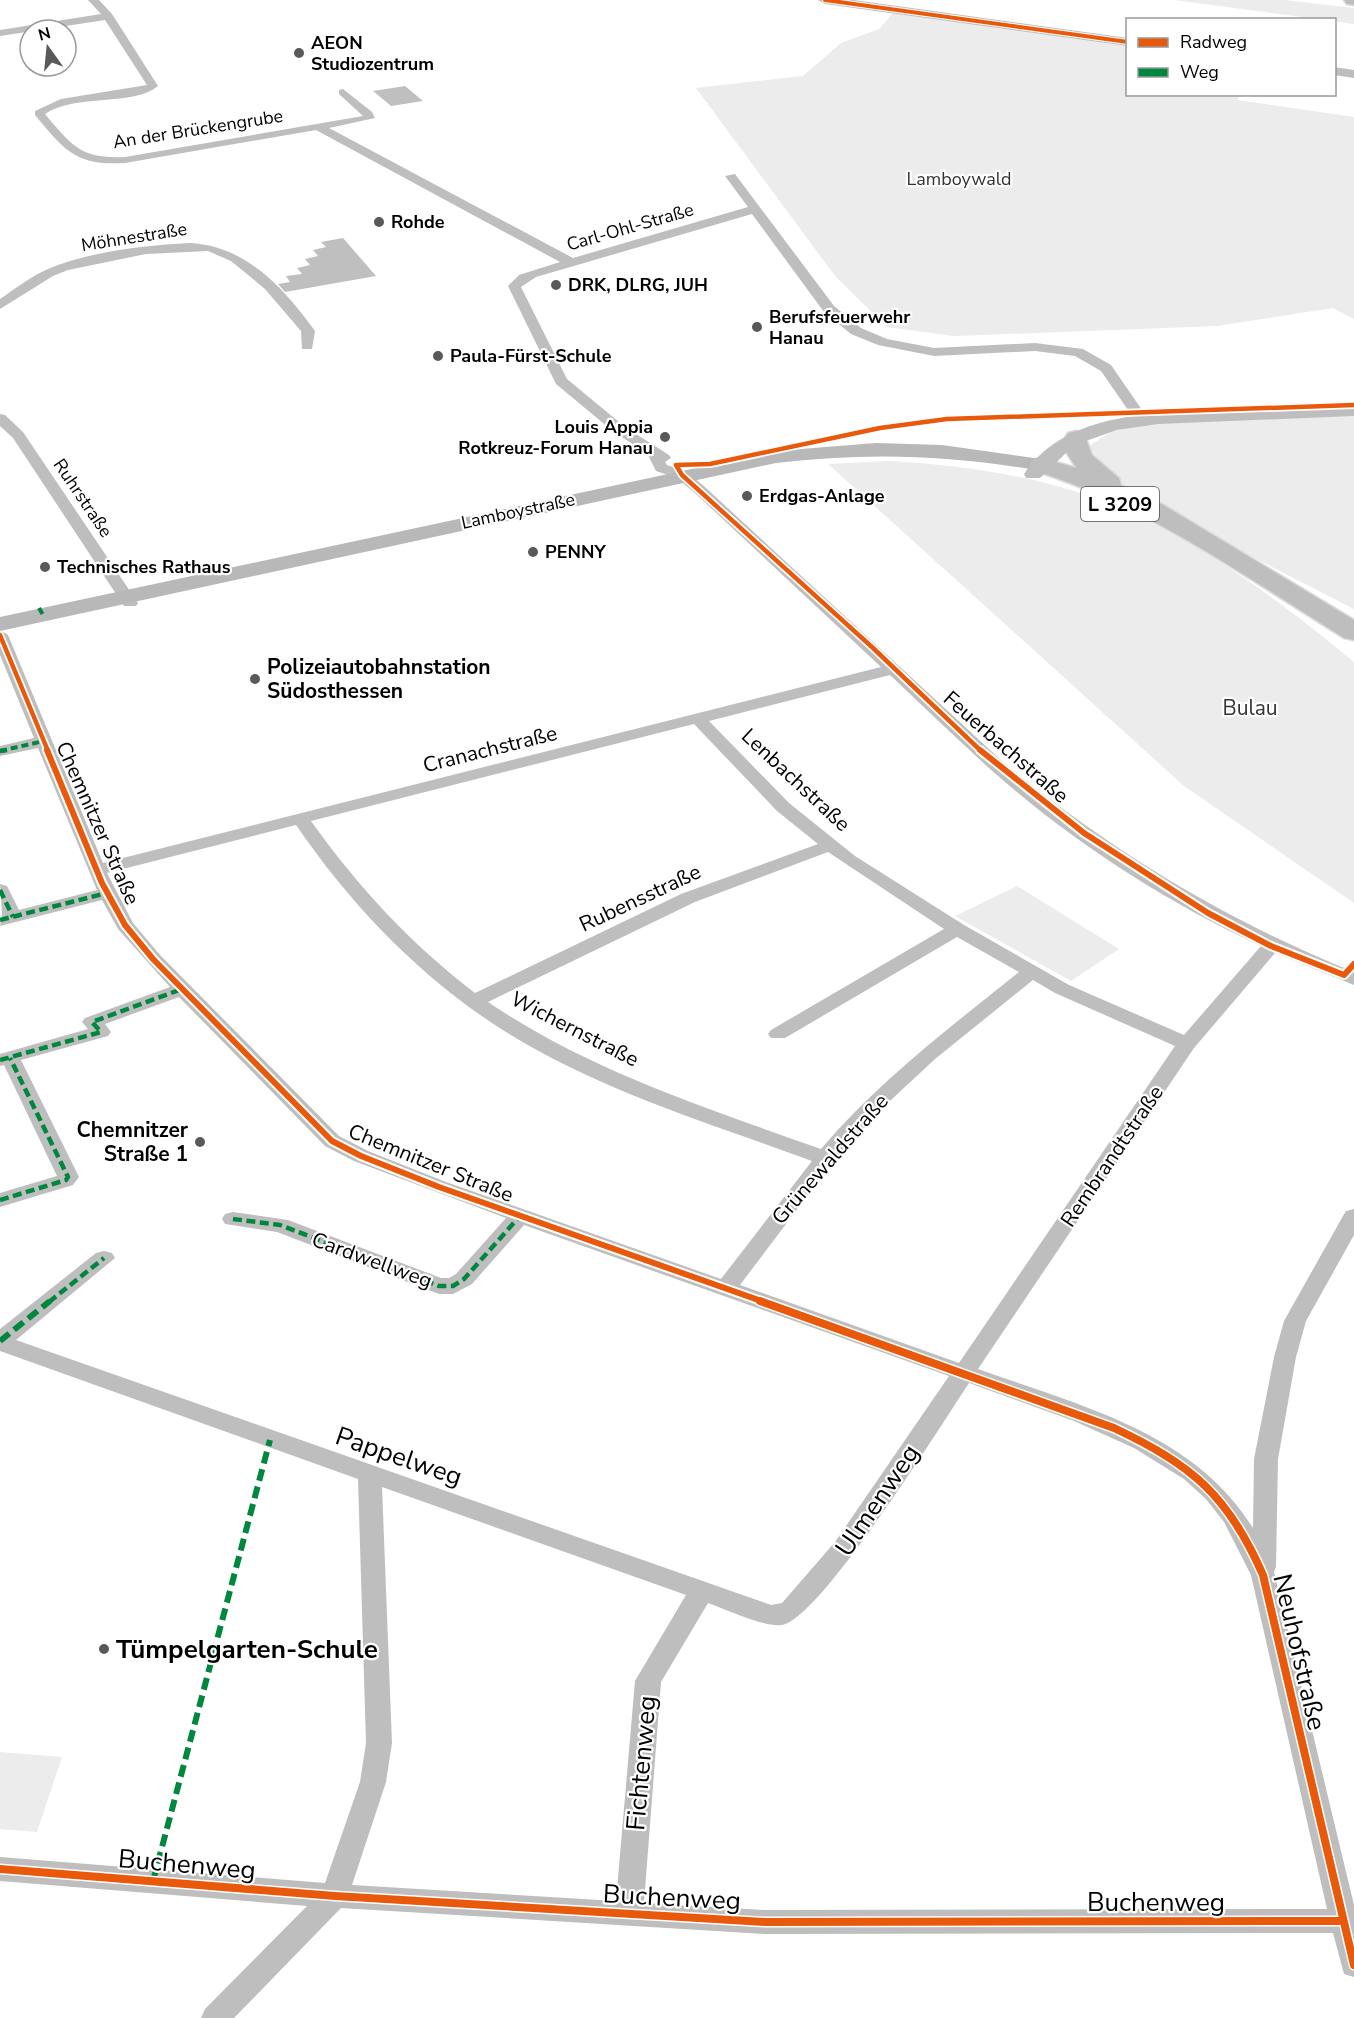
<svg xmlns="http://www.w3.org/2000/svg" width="1354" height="2018" viewBox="0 0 1354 2018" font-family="'Nunito Sans',sans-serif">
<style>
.green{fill:#ececec}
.water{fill:#bfbfbf}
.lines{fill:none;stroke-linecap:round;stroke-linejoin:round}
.trunk-casing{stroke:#dbdbdb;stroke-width:3}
.motorway-casing{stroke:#dbdbdb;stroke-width:3}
.minor{fill:#bebebe;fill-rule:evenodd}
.tertiary{fill:#bebebe;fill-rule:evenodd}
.secondary{fill:#b8b8b8;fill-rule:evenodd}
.trunk{fill:#bebebe;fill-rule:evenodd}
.motorway{fill:#bebebe;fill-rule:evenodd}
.quiet-far2{stroke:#00873e;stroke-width:4;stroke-dasharray:7 4;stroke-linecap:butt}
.quiet-far1{stroke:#00873e;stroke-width:4.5;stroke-dasharray:9 4.5;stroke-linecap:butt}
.quiet{stroke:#00873e;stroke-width:6;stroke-dasharray:12 6;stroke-linecap:butt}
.cycleway-far3-casing{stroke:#fff;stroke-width:6}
.cycleway-far2-casing{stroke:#fff;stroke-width:8}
.cycleway-far1-casing{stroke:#fff;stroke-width:10}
.cycleway-casing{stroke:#fff;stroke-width:11}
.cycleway-far3{stroke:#e8590c;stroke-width:4}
.cycleway-far2{stroke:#e8590c;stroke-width:4.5}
.cycleway-far1{stroke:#e8590c;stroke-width:6}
.cycleway{stroke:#e8590c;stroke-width:8}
.poi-dot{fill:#595959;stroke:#fff;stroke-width:2}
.labels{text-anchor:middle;stroke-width:4.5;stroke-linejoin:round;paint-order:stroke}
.far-poi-label{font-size:18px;font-weight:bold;fill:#000;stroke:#fff;text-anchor:start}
.far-street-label{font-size:18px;fill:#000;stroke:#fff}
.far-park-label{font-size:18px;fill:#333;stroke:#fff}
.shield{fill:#fff;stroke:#4c4c4c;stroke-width:1.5}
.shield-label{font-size:20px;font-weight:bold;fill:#000}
.poi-label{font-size:21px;font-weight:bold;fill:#000;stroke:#fff;text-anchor:start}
.park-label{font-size:21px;fill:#333;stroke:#fff}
.street-label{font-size:21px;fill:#000;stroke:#fff}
.near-street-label{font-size:26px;fill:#000;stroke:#fff}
.near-poi-label{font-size:26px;font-weight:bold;fill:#000;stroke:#fff;text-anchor:start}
</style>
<rect width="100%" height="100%" fill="#fff"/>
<!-- green -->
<g class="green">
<path d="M 1174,0 L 1284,0 L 1354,8 L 1354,24 Z"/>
<path d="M 893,13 L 1127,45 L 1128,94 L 1241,95 L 1237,100 L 1354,117 L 1354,319 L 1333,308 L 1217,326 L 954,336 L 887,327 L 835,276 L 696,88 L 803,76 L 841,43 L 879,29 Z"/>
<path d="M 1354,415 L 1354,609 L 1237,549 L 1156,500 L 1089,473 L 1084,449 L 1111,432 L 1148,423 Z"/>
<path d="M 889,461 C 961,465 1034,475 1102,501 C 1196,537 1277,599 1354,662 L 1354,903 L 1184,786 L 828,464 Z"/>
<path d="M 1017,886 L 1119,949 L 1071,981 L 955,916 Z"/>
<path d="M 0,1752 L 62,1757 L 37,1832 L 0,1829 Z"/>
</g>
<!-- water -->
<g class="water">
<path d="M 405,86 L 423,101 L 391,106 L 373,91 Z"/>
<path d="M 343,238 L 376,276 L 285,292 L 278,284 L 290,282 L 286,276 L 302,274 L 297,268 L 310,265 L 305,259 L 318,256 L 313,250 L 326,247 L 321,242 Z"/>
</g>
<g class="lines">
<defs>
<path id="trunk" d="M 1076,431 L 1084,433 L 1092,455 L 1119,478 L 1121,485 L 1162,504 L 1354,620 L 1354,640 L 1344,638 C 1244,576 1146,505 1032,470 L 1029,465 L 1032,460 L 1041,458 L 1077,468 C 1069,458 1059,445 1068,433 Z"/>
<path id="motorway" d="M 1344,0 L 1354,0 L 1354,5 L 1347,4 Z"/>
</defs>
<!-- trunk casing -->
<use href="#trunk" class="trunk-casing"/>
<!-- motorway casing -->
<use href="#motorway" class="motorway-casing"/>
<!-- minor -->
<g class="minor">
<path d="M 88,0 L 99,0 L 112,14 L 158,86 C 134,107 75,93 45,114 C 72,146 81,159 125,157 L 363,116 L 339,94 L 339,90 L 343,89 L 372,112 L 375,118 L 329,128 L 573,258 L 748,207 L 725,176 L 735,174 L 834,306 L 861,328 L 887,339 L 934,348 L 1035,343 L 1083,349 L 1111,365 L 1149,420 L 1147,423 L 1137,423 L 1101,371 L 1075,356 L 1035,351 L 934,356 L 878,345 L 851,334 L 824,312 L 752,214 L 536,277 L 521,287 L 567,379 L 625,427 L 669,455 L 671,458 L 665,462 L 667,465 L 687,472 L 706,488 L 1002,761 C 1109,850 1225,920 1354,972 L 1354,985 L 1275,953 L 1194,1048 L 978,1369 C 1078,1405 1194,1432 1253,1528 L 1254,1459 L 1274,1357 L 1284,1321 L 1343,1216 L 1346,1211 L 1354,1209 L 1354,1235 L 1306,1321 L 1296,1357 L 1278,1459 L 1276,1567 L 1274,1572 L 1354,1905 L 1354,1977 L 1344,1974 L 1333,1933 L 765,1934 L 341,1908 L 234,2018 L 201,2018 L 205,2009 L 307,1906 L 0,1881 L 0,1857 L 325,1883 L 360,1782 L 366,1743 L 358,1479 L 0,1351 L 0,1329 L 96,1253 L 104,1251 L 112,1253 L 115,1258 L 16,1340 L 771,1605 L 782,1603 L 835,1542 L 949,1376 L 524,1225 L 472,1284 L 453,1294 L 439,1294 L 277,1232 L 225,1224 L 222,1219 L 225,1214 L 233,1212 L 288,1220 L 441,1278 L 449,1278 L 456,1274 L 506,1218 L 354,1161 L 325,1146 L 179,997 L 105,1024 L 111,1032 L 108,1036 L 21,1060 L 79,1177 L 73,1185 L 0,1207 L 0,1193 L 57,1176 L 4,1065 L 0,1066 L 0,1054 L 88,1029 L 82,1022 L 85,1018 L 170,987 L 118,929 L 102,900 L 0,926 L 2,914 L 0,884 L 7,886 L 19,910 L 97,890 L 38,748 L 0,756 L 0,746 L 34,738 L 0,655 L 0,630 L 8,635 L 103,863 L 881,667 L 696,494 L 677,478 L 656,471 L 647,453 L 615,433 L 556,384 L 508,286 L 519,275 L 560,262 L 316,130 L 125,163 C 76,166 65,151 35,115 L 35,111 L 61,99 L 147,85 L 105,20 L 0,36 L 0,30 L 101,14 ZM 890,675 C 923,706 956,738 990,769 C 1070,840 1163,901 1261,946 L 1184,1035 L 1069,985 L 964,925 L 855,856 L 789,803 L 709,721 ZM 694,724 L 777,811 L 818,844 L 681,894 L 475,993 C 411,944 358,887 311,821 ZM 296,825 C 351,905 417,974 498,1027 C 594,1089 706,1122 812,1161 L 721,1279 L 446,1182 L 368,1151 L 339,1136 L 160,955 L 133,923 L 107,873 ZM 828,852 L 944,929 L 771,1030 L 768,1034 L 771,1038 L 785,1038 L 957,937 L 1019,972 C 949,1028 879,1081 821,1149 C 706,1108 590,1071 488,1002 L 695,902 ZM 1033,980 L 1055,993 L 1175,1046 L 959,1363 L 740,1285 L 823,1175 L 877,1113 L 935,1059 ZM 969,1383 L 1074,1421 L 1134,1448 L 1184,1479 L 1206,1499 L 1224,1522 L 1251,1575 L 1327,1909 L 765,1910 L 644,1903 L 661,1682 L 708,1603 C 726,1609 764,1628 782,1625 C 820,1619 942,1424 969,1383 ZM 382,1487 L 686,1595 L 635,1681 L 616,1901 L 352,1885 L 386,1782 L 392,1743 Z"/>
<path d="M 190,243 C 246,246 283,287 315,331 L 312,349 L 302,349 L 301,331 L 265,289 L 231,261 L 208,251 L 146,254 L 68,270 L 53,276 L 0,309 L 0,299 C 15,289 31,276 48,269 C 88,252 146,245 190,243 Z"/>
<path d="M 0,414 L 5,415 L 23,432 L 138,603 L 136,606 L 124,606 L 13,438 L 0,426 Z"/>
</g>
<!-- tertiary -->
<g class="tertiary">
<path d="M 818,0 L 854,0 L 1128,38 L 1128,46 L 825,4 Z"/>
<path d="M 1334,67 L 1354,70 L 1354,78 L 1334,75 Z"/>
<path d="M 1354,406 L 1354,416 L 1158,424 L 1117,430 L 1083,442 L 1066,453 L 1040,478 L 1026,478 L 1024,474 C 1068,409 1160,413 1230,411 C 1271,409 1313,407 1354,406 Z"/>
</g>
<!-- secondary -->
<path class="secondary" d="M 876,443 L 942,445 L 1041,459 L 1048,461 L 1052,465 L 1048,469 L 1041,471 C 952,455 866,452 776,463 L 0,631 L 0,617 L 776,451 Z"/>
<!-- trunk -->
<use href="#trunk" class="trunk"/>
<!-- motorway -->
<use href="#motorway" class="motorway"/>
<!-- quiet-far2 -->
<g class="quiet-far2">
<path d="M 39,608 L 43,615"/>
<path d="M 0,751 L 44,741"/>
</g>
<!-- quiet-far1 -->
<g class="quiet-far1">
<path d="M 0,751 L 7,750"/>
<path d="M 0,890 L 13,917"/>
<path d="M 0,920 L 107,893"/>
<path d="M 0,1060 L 101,1032 L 92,1022 L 182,989"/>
<path d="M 0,1200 L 66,1180 L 68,1177 L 10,1058"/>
<path d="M 233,1219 L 280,1225 L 439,1286 L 453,1286 L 464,1279 L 520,1216"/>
<path d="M 49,1302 L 104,1258"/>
</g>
<!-- quiet -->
<g class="quiet">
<path d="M 0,1341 L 50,1301"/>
<path d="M 153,1881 L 270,1440"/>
</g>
<defs>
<path id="cycleway-far3" d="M 825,0 L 1128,42"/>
<g id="cycleway-far2">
<path d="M 0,635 L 48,751"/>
<path d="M 981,751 L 873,648 L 682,475 L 676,465 L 710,464 L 880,428 L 947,419 L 1354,405"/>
</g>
<g id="cycleway-far1">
<path d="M 47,750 L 102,883 L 125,925 L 153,959 L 332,1141 L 361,1156 L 439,1187 L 764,1302"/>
<path d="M 980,750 L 1084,833 L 1208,913 L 1271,946 L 1344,975 L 1354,964"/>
</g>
<g id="cycleway">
<path d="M 760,1301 L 1114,1428 C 1192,1465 1228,1495 1263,1575 L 1354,1965"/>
<path d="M 0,1869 L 335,1896 L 765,1922 L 1342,1921"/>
</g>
</defs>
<!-- cycleway-far3 casing -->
<use href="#cycleway-far3" class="cycleway-far3-casing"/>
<!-- cycleway-far2 casing -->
<use href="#cycleway-far2" class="cycleway-far2-casing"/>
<!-- cycleway-far1 casing -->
<use href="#cycleway-far1" class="cycleway-far1-casing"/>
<!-- cycleway casing -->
<use href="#cycleway" class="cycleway-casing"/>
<!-- cycleway-far3 -->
<use href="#cycleway-far3" class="cycleway-far3"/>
<!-- cycleway-far2 -->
<use href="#cycleway-far2" class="cycleway-far2"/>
<!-- cycleway-far1 -->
<use href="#cycleway-far1" class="cycleway-far1"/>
<!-- cycleway -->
<use href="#cycleway" class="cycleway"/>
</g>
<!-- markers -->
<g class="poi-dot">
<circle cx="299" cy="53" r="6"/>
<circle cx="379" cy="222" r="6"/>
<circle cx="556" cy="285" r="6"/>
<circle cx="757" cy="327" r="6"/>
<circle cx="438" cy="356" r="6"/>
<circle cx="665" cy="437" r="6"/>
<circle cx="747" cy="496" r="6"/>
<circle cx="533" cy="552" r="6"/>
<circle cx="45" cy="567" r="6"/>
<circle cx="255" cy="679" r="6"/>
<circle cx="200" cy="1142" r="6"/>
<circle cx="104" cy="1649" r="6"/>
</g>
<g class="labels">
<!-- far-poi labels -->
<g class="far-poi-label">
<text x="311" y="49">AEON<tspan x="311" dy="21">Studiozentrum</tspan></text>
<text x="391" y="228">Rohde</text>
<text x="568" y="291">DRK, DLRG, JUH</text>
<text x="769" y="323">Berufsfeuerwehr<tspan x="769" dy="21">Hanau</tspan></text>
<text x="450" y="362">Paula-Fürst-Schule</text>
<text x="653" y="433" text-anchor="end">Louis Appia<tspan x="653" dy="21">Rotkreuz-Forum Hanau</tspan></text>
<text x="759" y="502">Erdgas-Anlage</text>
<text x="545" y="558">PENNY</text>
<text x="57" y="573">Technisches Rathaus</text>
</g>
<!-- far-street labels -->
<g class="far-street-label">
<text transform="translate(198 129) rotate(-9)" y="6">An der Brückengrube</text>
<text transform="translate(630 227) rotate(-16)" y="6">Carl-Ohl-Straße</text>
<text transform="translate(134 237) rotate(-9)" y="6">Möhnestraße</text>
<text transform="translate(83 498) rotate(56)" y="6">Ruhrstraße</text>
<text transform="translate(518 511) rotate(-12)" y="6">Lamboystraße</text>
</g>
<!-- far-park labels -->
<g class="far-park-label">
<text x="959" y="185">Lamboywald</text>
</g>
<!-- shield labels -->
<rect class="shield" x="1081" y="487" width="78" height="34" rx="4.5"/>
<g class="shield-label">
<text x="1120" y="511">L 3209</text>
</g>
<!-- poi labels -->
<g class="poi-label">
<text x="267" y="674">Polizeiautobahnstation<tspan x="267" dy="24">Südosthessen</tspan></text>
<text x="188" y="1137" text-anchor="end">Chemnitzer<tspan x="188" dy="24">Straße 1</tspan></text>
</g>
<!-- park labels -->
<g class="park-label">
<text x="1250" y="715">Bulau</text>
</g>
<!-- street labels -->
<g class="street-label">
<text transform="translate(1006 747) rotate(41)" y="7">Feuerbachstraße</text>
<text transform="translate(490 749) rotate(-14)" y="7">Cranachstraße</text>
<text transform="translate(796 780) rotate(43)" y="7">Lenbachstraße</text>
<text transform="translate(98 823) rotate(66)" y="7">Chemnitzer Straße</text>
<text transform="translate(640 898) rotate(-25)" y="7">Rubensstraße</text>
<text transform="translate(575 1029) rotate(27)" y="7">Wichernstraße</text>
<text transform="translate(1112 1156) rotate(-56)" y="7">Rembrandtstraße</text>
<text transform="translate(830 1159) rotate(-49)" y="7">Grünewaldstraße</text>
<text transform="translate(431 1163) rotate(22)" y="7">Chemnitzer Straße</text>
<text transform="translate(372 1260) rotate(20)" y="7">Cardwellweg</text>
</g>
<!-- near-street labels -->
<g class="near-street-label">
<text transform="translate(399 1456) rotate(19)" y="9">Pappelweg</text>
<text transform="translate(877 1500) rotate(-56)" y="9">Ulmenweg</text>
<text transform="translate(1300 1652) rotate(77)" y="9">Neuhofstraße</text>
<text transform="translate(641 1763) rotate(-85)" y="9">Fichtenweg</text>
<text transform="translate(187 1864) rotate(5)" y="9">Buchenweg</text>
<text transform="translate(672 1897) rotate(3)" y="9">Buchenweg</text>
<text x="1156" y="1911">Buchenweg</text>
</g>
<!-- near-poi labels -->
<g class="near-poi-label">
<text x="116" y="1658">Tümpelgarten-Schule</text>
</g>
</g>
<!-- legend -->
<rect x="1126" y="18" width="210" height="78" fill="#ffffff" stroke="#999999" stroke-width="1.5"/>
<rect x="1138" y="38" width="30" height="9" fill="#e8590c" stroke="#999999" stroke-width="1.5"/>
<text x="1180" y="48" font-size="18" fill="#000000">Radweg</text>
<rect x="1138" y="68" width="30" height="9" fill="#00873e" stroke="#999999" stroke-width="1.5"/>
<text x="1180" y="78" font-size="18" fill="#000000">Weg</text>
<!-- north arrow -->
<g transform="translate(48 48) rotate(345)"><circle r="28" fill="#ffffff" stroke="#999999" stroke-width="1.5"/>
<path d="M0-4.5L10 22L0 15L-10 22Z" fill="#595959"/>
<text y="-9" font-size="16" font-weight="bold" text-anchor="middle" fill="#000000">N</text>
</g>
</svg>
